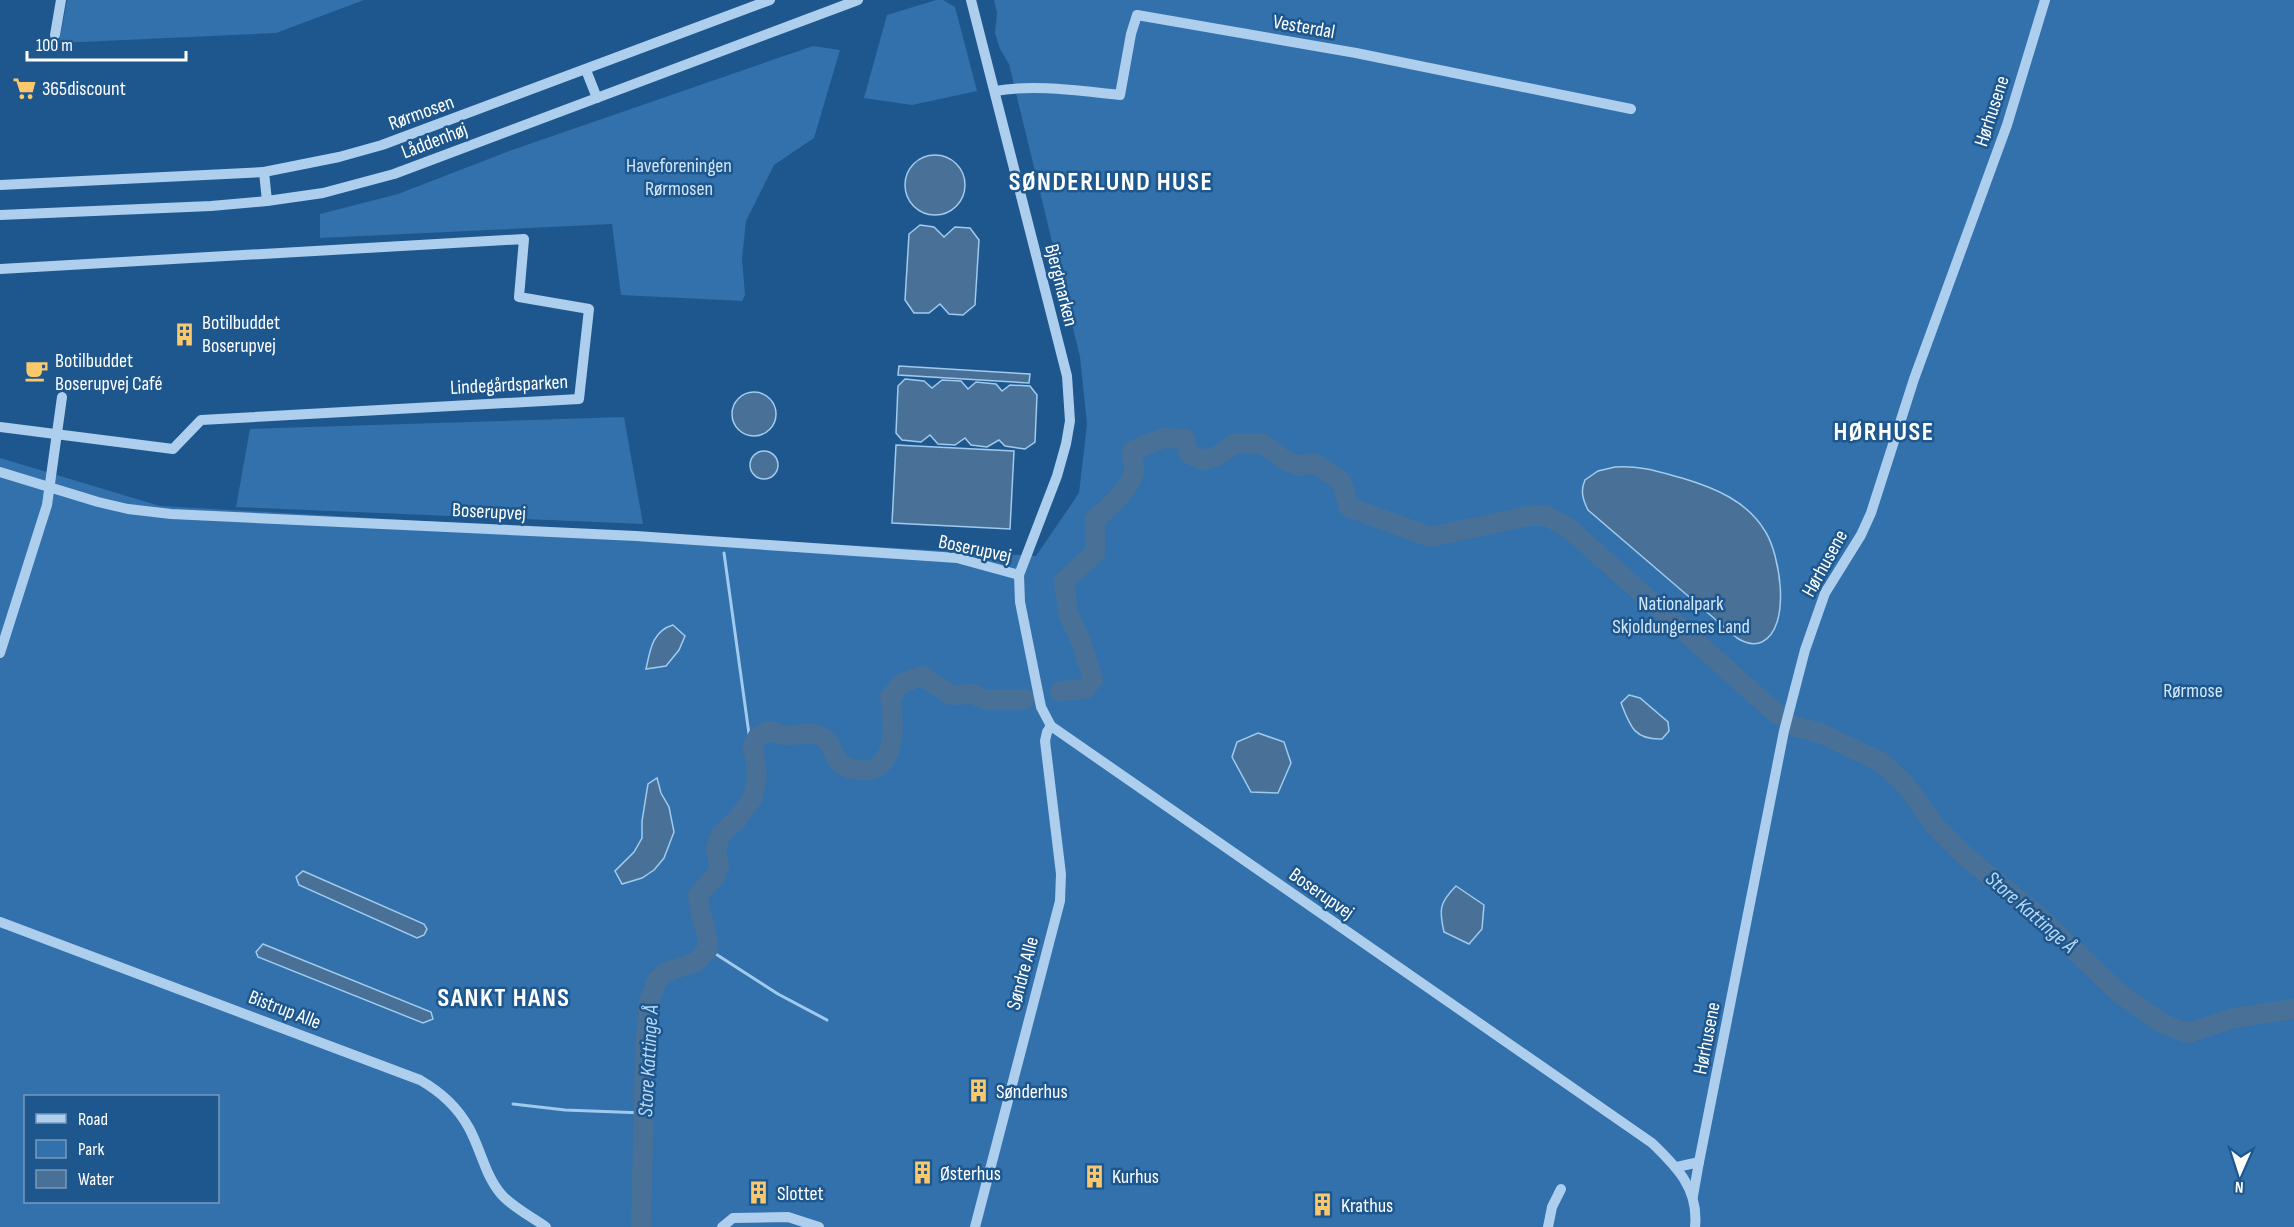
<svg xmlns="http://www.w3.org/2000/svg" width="2294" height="1227" viewBox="0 0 2294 1227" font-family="'Sofia Sans Condensed',sans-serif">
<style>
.green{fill:#3271ac;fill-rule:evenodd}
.water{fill:#497198;stroke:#a0caee;stroke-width:1.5}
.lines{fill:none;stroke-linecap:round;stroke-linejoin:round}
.stream{stroke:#a0caee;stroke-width:3}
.river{stroke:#497198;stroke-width:20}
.minor{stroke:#adceed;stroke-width:10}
.labels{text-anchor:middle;stroke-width:5;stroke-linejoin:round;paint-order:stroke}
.street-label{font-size:20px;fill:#fff;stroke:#1e578e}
.poi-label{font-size:20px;fill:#fff;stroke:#1e578e;text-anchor:start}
.park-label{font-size:20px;fill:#d2e7f9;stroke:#1e578e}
.water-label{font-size:21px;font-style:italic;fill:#b9d8f4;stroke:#1e578e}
.district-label{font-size:26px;font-weight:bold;letter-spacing:1.5px;fill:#fff;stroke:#1e578e}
</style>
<rect width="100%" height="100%" fill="#1e578e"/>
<!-- green -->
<g class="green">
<path d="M 67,0 L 364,0 L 276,33 L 59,43 Z"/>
<path d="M 936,0 L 943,0 L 955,7 L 977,91 L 912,105 L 864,98 L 887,15 Z"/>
<path d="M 994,0 L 2294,0 L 2294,1227 L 0,1227 L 0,458 L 160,506 L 1036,556 L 1079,493 L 1087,424 L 1080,357 L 1009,64 L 1000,49 L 995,33 L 997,13 ZM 26,1096 L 218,1096 L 218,1202 L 26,1202 Z"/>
<path d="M 813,46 L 840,50 L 814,138 L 774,165 L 746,221 L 742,259 L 745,295 L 742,301 L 621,295 L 612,224 L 320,238 L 320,214 L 398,194 L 512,150 Z"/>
<path d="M 624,417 L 643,524 L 236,507 L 250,429 Z"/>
</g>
<!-- water -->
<g class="water">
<circle cx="935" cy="185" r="30"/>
<path d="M 920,225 L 934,227 L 944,237 L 955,227 L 970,228 L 979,240 L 975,305 L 963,315 L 949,314 L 940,304 L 929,313 L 914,313 L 905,300 L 909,234 Z"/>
<path d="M 899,366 L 1030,374 L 1029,383 L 898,375 Z"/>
<path d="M 905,379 L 924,381 L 932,388 L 942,380 L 961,381 L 968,389 L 976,382 L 996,384 L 1002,391 L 1010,385 L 1030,386 L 1037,395 L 1035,442 L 1025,449 L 1005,446 L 999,440 L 987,447 L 971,445 L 965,438 L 955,445 L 938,444 L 930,435 L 921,442 L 902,440 L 896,433 L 898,386 Z"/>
<circle cx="754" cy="414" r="22"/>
<path d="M 896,445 L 1014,451 L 1010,529 L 892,523 Z"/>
<circle cx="764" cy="465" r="14"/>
<path d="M 1615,467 C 1639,465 1660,472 1682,478 C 1715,488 1747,501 1765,531 C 1780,554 1792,627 1762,642 C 1753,646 1745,643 1737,638 L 1588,510 C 1583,500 1580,491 1585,480 L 1598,471 Z"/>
<path d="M 673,625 L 685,636 L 679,650 L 666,666 L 646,669 C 650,651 652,631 673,625 Z"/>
<path d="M 1629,695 L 1640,698 L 1668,722 L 1669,731 L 1662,739 C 1634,740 1630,726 1621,703 Z"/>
<path d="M 1258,733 L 1284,742 L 1291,763 L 1278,793 L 1251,792 L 1232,757 L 1237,742 Z"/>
<path d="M 657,778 L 661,793 L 669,807 L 674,832 L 664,858 L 654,870 L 642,878 L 622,884 L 615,871 L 634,852 L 642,838 L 642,821 L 648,784 Z"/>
<path d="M 303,871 L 424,924 L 427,929 L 424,935 L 417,938 L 299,885 L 296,877 Z"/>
<path d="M 1456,886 L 1484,905 L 1482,929 L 1469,944 L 1444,932 C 1439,910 1439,903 1456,886 Z"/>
<path d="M 263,944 L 431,1012 L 433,1019 L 423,1023 L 258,957 L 256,952 Z"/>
</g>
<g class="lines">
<!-- stream -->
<g class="stream">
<path d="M 724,553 L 749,734 L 753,745"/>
<path d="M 708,949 L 778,994 L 827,1020"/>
<path d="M 513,1104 L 565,1110 L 644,1113"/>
</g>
<!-- river -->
<g class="river">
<path d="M 1060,691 L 1085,689 L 1093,679 L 1081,642 L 1068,613 L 1064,581 L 1095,553 L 1095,519 C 1108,509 1132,487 1134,471 C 1134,464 1132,457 1132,451 L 1163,438 L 1185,439 L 1189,454 L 1203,460 L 1218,456 L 1236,443 L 1262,443 L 1284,460 L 1300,466 L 1314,463 L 1342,482 L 1349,507 L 1430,537 L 1529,516 L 1547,516 L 1571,530 L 1778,715"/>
<path d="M 1793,726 L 1820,733 L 1881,762 L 1904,783 L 1937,828 L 1964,855 L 2043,920 L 2118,992 L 2163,1024 L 2188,1033 L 2233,1018 L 2294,1009"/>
<path d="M 641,1227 L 645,1051 L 649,1002 L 657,980 L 666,972 L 696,962 L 708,949 C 708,928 699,916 698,895 L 716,876 L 719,865 L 716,848 L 721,834 L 737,820 L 753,797 L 757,775 L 753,745 L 758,736 L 770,731 C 774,732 779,734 783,735 C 795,736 809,731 820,736 C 833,742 833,755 839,762 C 844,768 853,769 860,770 C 897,775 895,721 890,697 L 902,683 L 922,676 L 951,695 L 973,694 L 986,700 L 1025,699"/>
</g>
<!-- minor -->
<g class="minor">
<path d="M 971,0 L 1067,376 L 1070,421 L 1066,444 L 1057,476 L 1019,575 L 1020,602 L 1041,707 L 1051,726 L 1652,1143 C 1677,1167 1699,1189 1695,1227"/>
<path d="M 55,35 L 61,0"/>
<path d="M 586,70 L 597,98"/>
<path d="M 995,91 C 1036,84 1079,91 1120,95 L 1131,34 L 1137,15 L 1356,53 L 1631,109"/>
<path d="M 0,185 L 264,172"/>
<path d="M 267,201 L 264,172 L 339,157 L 382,145 L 770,0"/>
<path d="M 0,215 L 211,206 L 267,201 L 323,193 L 394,174 L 858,0"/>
<path d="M 0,269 L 524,239 L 519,297 L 589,309 L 579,399 L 201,420 L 173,449 L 0,427"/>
<path d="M 0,472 L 98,502 L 128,509 L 171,514 L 636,536 L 957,558 L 1019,575"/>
<path d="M 0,653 L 47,505 L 62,397"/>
<path d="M 0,922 L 420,1080 C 441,1092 457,1106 469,1128 C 481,1150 485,1175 501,1194 C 512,1207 532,1217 546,1227"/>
<path d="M 1677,1167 L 1699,1162 L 1784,731 L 1805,650 L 1825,593 L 1861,535 L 1871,513 L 1914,379 L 2007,125 L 2045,0"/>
<path d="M 1693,1196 L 1699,1162"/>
<path d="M 722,1227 L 733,1218 L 788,1217 L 819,1227"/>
<path d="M 975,1227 L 1060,901 L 1061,874 L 1045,741 L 1047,732 L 1051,726"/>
<path d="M 1548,1227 L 1552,1207 L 1561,1189"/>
</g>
</g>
<!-- icons -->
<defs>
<symbol id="supermarket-bare" viewBox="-9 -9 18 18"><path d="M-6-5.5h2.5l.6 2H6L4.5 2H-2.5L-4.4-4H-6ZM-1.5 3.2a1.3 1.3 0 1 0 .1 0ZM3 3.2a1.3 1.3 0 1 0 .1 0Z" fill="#fbc96c" stroke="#1e578e" stroke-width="2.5" paint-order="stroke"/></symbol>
<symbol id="building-bare" viewBox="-9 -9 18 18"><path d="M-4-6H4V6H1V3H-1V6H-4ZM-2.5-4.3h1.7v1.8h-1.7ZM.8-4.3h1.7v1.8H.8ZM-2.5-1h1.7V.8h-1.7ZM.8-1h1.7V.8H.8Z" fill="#fbc96c" stroke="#1e578e" stroke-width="2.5" paint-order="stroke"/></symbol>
<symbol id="cafe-bare" viewBox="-9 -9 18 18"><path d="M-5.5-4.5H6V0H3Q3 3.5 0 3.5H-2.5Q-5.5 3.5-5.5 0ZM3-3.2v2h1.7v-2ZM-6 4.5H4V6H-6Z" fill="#fbc96c" stroke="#1e578e" stroke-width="2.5" paint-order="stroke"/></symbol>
</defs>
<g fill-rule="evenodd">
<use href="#supermarket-bare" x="8" y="72" width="33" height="33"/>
<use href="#building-bare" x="168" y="318" width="33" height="33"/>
<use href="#cafe-bare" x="20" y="354" width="33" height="33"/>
<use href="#building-bare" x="962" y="1074" width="33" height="33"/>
<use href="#building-bare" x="906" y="1156" width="33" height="33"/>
<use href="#building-bare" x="1078" y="1160" width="33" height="33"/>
<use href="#building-bare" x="742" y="1176" width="33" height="33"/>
<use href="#building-bare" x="1306" y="1188" width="33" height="33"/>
</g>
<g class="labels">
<!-- street labels -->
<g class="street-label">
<text transform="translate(1304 26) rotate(10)" y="7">Vesterdal</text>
<text transform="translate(1991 111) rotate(-72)" y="7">Hørhusene</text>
<text transform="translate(421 112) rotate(-20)" y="7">Rørmosen</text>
<text transform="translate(434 140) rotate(-21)" y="7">Låddenhøj</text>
<text transform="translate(1062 285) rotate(76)" y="7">Bjergmarken</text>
<text transform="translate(509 384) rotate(-3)" y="7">Lindegårdsparken</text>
<text transform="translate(489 511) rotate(3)" y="7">Boserupvej</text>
<text transform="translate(975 548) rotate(12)" y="7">Boserupvej</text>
<text transform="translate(1824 563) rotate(-61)" y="7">Hørhusene</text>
<text transform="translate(1322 893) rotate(35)" y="7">Boserupvej</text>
<text transform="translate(1022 973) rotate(-75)" y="7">Søndre Alle</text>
<text transform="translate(285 1009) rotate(21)" y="7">Bistrup Alle</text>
<text transform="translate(1706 1038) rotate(-79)" y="7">Hørhusene</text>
</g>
<!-- poi labels -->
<g class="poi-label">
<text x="42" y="95">365discount</text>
<text x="202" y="329">Botilbuddet<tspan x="202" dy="23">Boserupvej</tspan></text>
<text x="55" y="367">Botilbuddet<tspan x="55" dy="23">Boserupvej Café</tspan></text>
<text x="996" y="1098">Sønderhus</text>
<text x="940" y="1180">Østerhus</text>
<text x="1112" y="1183">Kurhus</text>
<text x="777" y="1200">Slottet</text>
<text x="1341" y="1212">Krathus</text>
</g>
<!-- park labels -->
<g class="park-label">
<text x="679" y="172">Haveforeningen<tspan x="679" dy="23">Rørmosen</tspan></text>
<text x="1681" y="610">Nationalpark<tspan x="1681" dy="23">Skjoldungernes Land</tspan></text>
<text x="2193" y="697">Rørmose</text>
</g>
<!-- water labels -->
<g class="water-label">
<text transform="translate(2031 912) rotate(41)" y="7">Store Kattinge Å</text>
<text transform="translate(648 1061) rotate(-87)" y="7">Store Kattinge Å</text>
</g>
<!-- district labels -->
<g class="district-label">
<text x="1111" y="190">SØNDERLUND HUSE</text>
<text x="1884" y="440">HØRHUSE</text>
<text x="504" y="1006">SANKT HANS</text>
</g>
</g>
<!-- legend -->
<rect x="24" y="1095" width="195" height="108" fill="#1e578e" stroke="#789abb" stroke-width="1.5"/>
<rect x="36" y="1114" width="30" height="9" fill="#adceed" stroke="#789abb" stroke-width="1.5"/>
<text x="78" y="1125" font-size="18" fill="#ffffff">Road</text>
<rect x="36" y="1140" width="30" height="18" fill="#3271ac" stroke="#789abb" stroke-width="1.5"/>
<text x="78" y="1155" font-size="18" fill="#ffffff">Park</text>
<rect x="36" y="1170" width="30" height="18" fill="#497198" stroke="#789abb" stroke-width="1.5"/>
<text x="78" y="1185" font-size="18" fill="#ffffff">Water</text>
<!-- north arrow -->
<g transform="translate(2240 1173) rotate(183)" stroke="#1e578e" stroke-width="4.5" paint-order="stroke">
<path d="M0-4.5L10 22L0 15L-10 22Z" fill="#ffffff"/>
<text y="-9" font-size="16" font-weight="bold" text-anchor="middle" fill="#ffffff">N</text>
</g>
<!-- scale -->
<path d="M27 51v9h159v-9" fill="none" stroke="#ffffff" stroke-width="3"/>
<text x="36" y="51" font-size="18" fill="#ffffff" stroke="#1e578e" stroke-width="4.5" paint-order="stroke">100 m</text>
</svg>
